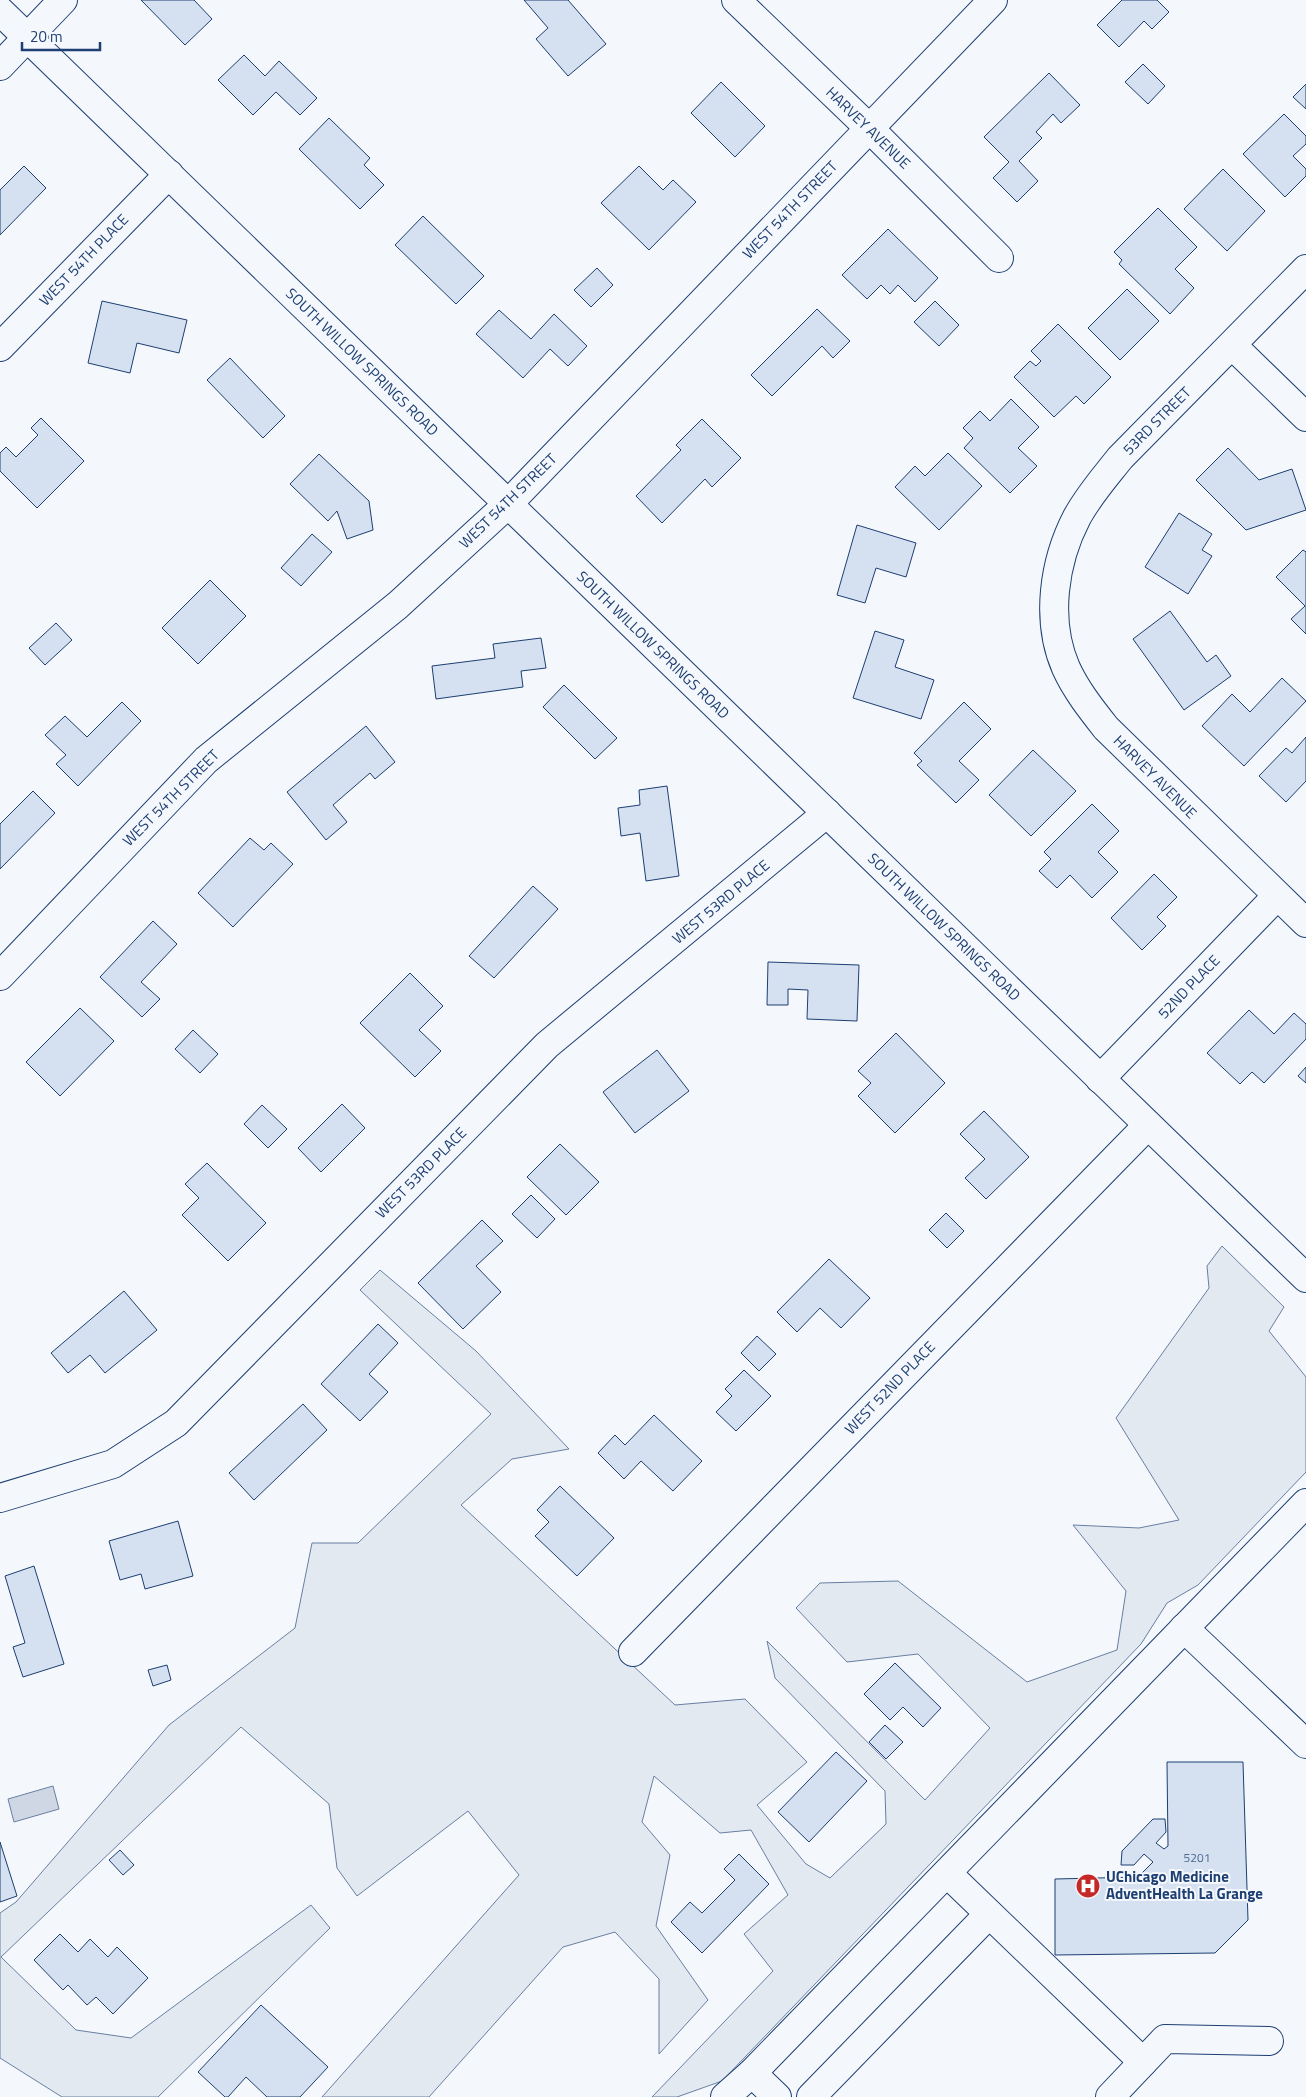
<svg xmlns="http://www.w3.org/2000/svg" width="1306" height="2097" viewBox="0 0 1306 2097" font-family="'Titillium Web',sans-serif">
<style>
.green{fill:#e3e9f0;stroke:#687fa3}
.water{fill:#cfd7e4;stroke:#687fa3}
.building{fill:#d5e0f0;stroke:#1d3f73}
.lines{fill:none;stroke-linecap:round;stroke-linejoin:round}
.minor-casing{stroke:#1d3f73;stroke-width:30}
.minor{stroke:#f4f7fb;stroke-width:28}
.labels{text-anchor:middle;stroke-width:4;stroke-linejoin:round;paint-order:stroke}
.number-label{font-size:12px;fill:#4b6792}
.street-label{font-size:15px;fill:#1d3f73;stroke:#f4f7fb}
.poi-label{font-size:15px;font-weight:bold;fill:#1d3f73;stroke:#f4f7fb;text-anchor:start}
</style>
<rect width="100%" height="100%" fill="#f4f7fb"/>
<!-- green -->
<path class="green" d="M 1222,1246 L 1284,1307 L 1269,1331 L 1306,1377 L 1306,1472 L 1198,1585 L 1167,1603 L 1141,1644 L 722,2081 L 677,2097 L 652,2097 L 773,1971 L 744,1934 L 788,1895 L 751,1830 L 720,1833 L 654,1776 L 642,1822 L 670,1855 L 656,1926 L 708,2000 L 659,2054 L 659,1979 L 615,1932 L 563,1947 L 429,2097 L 322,2097 L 519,1875 L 468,1811 L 357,1896 L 337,1868 L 329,1804 L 241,1727 L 1,1957 L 76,2030 L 131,2038 L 311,1905 L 330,1928 L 158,2097 L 62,2097 L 0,2058 L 0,1913 L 16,1902 L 169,1725 L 295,1628 L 312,1543 L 358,1543 L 491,1414 L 360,1290 L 380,1270 L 476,1351 L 569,1449 L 512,1459 L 461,1505 L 675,1705 L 745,1699 L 807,1762 L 757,1805 L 806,1864 L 830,1878 L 886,1824 L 885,1791 L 775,1678 L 767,1641 L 925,1800 L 990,1728 L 918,1654 L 847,1662 L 796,1608 L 820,1583 L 898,1581 L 1027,1682 L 1117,1650 L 1126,1591 L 1073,1525 L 1139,1528 L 1179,1520 L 1116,1418 L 1209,1288 L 1207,1266 Z"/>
<!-- water -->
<path class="water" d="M 53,1786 L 59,1809 L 14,1822 L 8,1799 Z"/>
<!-- building -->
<g class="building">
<path d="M 141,0 L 194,0 L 212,19 L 185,45 Z"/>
<path d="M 524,0 L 568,0 L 606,44 L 568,76 L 536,39 L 548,28 Z"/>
<path d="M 1122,0 L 1157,0 L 1169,12 L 1152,29 L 1144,21 L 1119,47 L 1097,25 Z"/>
<path d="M 244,55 L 265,76 L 279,61 L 317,98 L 300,115 L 276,92 L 253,115 L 218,80 Z"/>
<path d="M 1143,64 L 1165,86 L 1148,104 L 1125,82 Z"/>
<path d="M 1049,73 L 1080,105 L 1061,123 L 1053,114 L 1036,132 L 1042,138 L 1019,161 L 1038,181 L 1017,202 L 993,178 L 1009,162 L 984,137 Z"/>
<path d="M 721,82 L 765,126 L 735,157 L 691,113 Z"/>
<path d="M 1306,84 L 1306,109 L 1293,97 Z"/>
<path d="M 1284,114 L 1306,136 L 1306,144 L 1293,156 L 1306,169 L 1306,176 L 1285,197 L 1243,154 Z"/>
<path d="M 329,118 L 370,158 L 364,165 L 384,185 L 360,209 L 299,149 Z"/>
<path d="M 24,166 L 46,188 L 0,235 L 0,190 Z"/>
<path d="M 639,166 L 663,190 L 673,180 L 696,202 L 649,250 L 601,203 Z"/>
<path d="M 1223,169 L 1265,211 L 1227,251 L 1184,209 Z"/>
<path d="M 1158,208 L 1197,247 L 1175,269 L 1194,288 L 1170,314 L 1119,264 L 1122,260 L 1114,252 Z"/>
<path d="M 423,216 L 484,276 L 456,304 L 395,245 Z"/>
<path d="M 888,229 L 938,278 L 915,302 L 898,285 L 890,294 L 881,285 L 867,299 L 842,275 Z"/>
<path d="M 597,268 L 613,285 L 591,307 L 574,290 Z"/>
<path d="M 1127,289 L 1159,321 L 1120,360 L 1088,328 Z"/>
<path d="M 102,301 L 187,320 L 179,353 L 137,343 L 130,373 L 88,363 Z"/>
<path d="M 935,301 L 959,325 L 939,346 L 914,322 Z"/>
<path d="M 817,309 L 850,341 L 833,358 L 822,346 L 772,396 L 751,375 Z"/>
<path d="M 499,310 L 531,339 L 554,314 L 587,346 L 568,366 L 550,349 L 523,378 L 476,334 Z"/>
<path d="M 1058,324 L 1111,377 L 1084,404 L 1076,396 L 1054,417 L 1014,377 L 1030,361 L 1036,366 L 1041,361 L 1031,351 Z"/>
<path d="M 230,358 L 285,416 L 263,438 L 207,380 Z"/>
<path d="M 1011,399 L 1039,427 L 1018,448 L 1037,466 L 1010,493 L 964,448 L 973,438 L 963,428 L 980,411 L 990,421 Z"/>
<path d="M 41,418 L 84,461 L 37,508 L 0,471 L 0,453 L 6,447 L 16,457 L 38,435 L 31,428 Z"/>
<path d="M 702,419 L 741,458 L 712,487 L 705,479 L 662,523 L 636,496 L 681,450 L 676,445 Z"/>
<path d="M 1228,448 L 1259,480 L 1292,469 L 1306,510 L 1246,530 L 1196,480 Z"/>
<path d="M 948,453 L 982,486 L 939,530 L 895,487 L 915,466 L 925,476 Z"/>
<path d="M 319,454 L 369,501 L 373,530 L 347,539 L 337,511 L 328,521 L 290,484 Z"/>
<path d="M 1179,513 L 1212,534 L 1202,550 L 1212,556 L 1188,594 L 1145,567 Z"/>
<path d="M 857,525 L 916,543 L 906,577 L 876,568 L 865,603 L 837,595 Z"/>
<path d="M 312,534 L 332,552 L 301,586 L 281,568 Z"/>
<path d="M 1303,550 L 1306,552 L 1306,634 L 1291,619 L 1305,606 L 1276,577 Z"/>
<path d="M 210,580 L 246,616 L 198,664 L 162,628 Z"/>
<path d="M 1170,611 L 1207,662 L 1216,655 L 1231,676 L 1184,710 L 1133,639 Z"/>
<path d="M 56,623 L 72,640 L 45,665 L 29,648 Z"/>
<path d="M 875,631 L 904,640 L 895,667 L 934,680 L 921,719 L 853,698 Z"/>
<path d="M 541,638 L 546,668 L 521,671 L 523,687 L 436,699 L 432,666 L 495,658 L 493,644 Z"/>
<path d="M 1282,678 L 1306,701 L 1244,766 L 1202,726 L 1232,694 L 1250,712 Z"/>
<path d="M 564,685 L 617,738 L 595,759 L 543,707 Z"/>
<path d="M 122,702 L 141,721 L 78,786 L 56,764 L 66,755 L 45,735 L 65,716 L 87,737 Z"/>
<path d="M 964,702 L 991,729 L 959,761 L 979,780 L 956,803 L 917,765 L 922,761 L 914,753 Z"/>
<path d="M 366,726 L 395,762 L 375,779 L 370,773 L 333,805 L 347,822 L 326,840 L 287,792 Z"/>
<path d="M 1306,737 L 1306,781 L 1286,802 L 1259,776 L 1286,748 L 1292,753 Z"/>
<path d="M 1033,750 L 1076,791 L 1031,836 L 989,795 Z"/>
<path d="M 667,786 L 679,876 L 646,881 L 640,833 L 621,836 L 618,808 L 640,805 L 639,790 Z"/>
<path d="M 33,791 L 55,813 L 0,869 L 0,824 Z"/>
<path d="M 1092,804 L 1119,831 L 1098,852 L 1118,872 L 1092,898 L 1070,875 L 1057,888 L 1039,871 L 1051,859 L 1044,852 Z"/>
<path d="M 250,838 L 264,850 L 271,843 L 293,864 L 233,927 L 198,893 Z"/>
<path d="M 1154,874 L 1177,897 L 1157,917 L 1166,926 L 1142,950 L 1111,918 Z"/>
<path d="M 533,886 L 558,909 L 494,978 L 469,956 Z"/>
<path d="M 153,921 L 177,944 L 141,982 L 160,999 L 142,1017 L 100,977 Z"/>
<path d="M 768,962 L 859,965 L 857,1021 L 807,1019 L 808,990 L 788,989 L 788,1005 L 767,1005 Z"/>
<path d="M 410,973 L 443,1006 L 419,1030 L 441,1051 L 415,1077 L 360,1023 Z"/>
<path d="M 80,1008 L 114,1041 L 60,1096 L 26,1062 Z"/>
<path d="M 1249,1010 L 1274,1034 L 1294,1013 L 1306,1024 L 1306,1039 L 1264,1083 L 1252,1072 L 1240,1084 L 1207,1053 Z"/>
<path d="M 193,1030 L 218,1054 L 200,1073 L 175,1049 Z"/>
<path d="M 896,1033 L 945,1083 L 895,1133 L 858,1096 L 871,1083 L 858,1071 Z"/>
<path d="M 657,1050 L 689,1091 L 635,1133 L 603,1092 Z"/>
<path d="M 1306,1067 L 1306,1083 L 1298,1076 Z"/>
<path d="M 342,1104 L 365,1128 L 321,1172 L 298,1148 Z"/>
<path d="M 262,1105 L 287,1129 L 268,1148 L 244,1124 Z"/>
<path d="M 984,1111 L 1029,1157 L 986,1199 L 965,1178 L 985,1159 L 960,1134 Z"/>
<path d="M 560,1144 L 599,1182 L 566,1215 L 527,1177 Z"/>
<path d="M 207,1163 L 266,1223 L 228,1261 L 182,1215 L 199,1198 L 185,1184 Z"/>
<path d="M 531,1195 L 555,1219 L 537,1238 L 512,1214 Z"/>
<path d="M 946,1213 L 964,1231 L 947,1248 L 929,1230 Z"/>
<path d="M 482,1220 L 503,1241 L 476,1266 L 501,1292 L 463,1329 L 418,1283 Z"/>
<path d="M 829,1259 L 870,1298 L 841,1328 L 820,1308 L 797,1332 L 777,1312 Z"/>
<path d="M 124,1291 L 157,1330 L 105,1373 L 90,1355 L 68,1373 L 51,1353 Z"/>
<path d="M 378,1324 L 398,1343 L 369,1374 L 388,1392 L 360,1421 L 321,1384 Z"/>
<path d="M 757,1336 L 776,1354 L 759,1371 L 741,1353 Z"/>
<path d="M 744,1370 L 771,1396 L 736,1431 L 716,1412 L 732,1396 L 725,1389 Z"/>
<path d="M 303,1404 L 327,1430 L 254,1500 L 229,1473 Z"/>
<path d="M 654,1415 L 702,1461 L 673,1491 L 641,1461 L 624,1479 L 598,1453 L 615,1435 L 625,1445 Z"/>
<path d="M 560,1486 L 614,1538 L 577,1576 L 535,1536 L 549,1522 L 537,1510 Z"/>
<path d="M 178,1521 L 193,1576 L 145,1589 L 141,1574 L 120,1580 L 109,1541 Z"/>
<path d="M 34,1566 L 64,1664 L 23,1677 L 13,1647 L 25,1643 L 5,1576 Z"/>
<path d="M 895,1663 L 941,1708 L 923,1727 L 903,1707 L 890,1720 L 864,1694 Z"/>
<path d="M 167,1665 L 171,1680 L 153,1686 L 148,1670 Z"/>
<path d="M 885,1725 L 903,1742 L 886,1759 L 869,1742 Z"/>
<path d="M 836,1752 L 867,1781 L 809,1842 L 778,1812 Z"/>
<path d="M 1167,1762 L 1243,1762 L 1248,1920 L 1215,1953 L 1055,1955 L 1055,1879 L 1138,1877 L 1153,1862 L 1144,1854 L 1134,1865 L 1121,1865 L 1122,1851 L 1153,1819 L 1165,1819 L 1166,1832 L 1156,1843 L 1164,1849 L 1168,1846 Z"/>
<path d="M 0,1842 L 17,1896 L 0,1902 Z"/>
<path d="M 120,1850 L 134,1865 L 123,1875 L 109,1860 Z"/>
<path d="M 739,1854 L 769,1884 L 702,1953 L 671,1922 L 690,1902 L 702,1913 L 735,1880 L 724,1869 Z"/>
<path d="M 60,1934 L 78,1952 L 90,1939 L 108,1957 L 117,1947 L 148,1978 L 113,2014 L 96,1997 L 87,2005 L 68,1985 L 63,1990 L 34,1960 Z"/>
<path d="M 261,2005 L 328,2067 L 300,2097 L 267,2097 L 246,2077 L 228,2097 L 225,2097 L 198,2072 Z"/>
</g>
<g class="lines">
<defs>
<g id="minor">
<path d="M 736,0 L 868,127 L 999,258"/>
<path d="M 0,11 L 1306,1278"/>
<path d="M 0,66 L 63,0"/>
<path d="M 1306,269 L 1120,458 C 1105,477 1089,495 1077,517 C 1054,561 1045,620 1066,668 C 1076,690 1091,709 1106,728 L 1306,923"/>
<path d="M 1232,345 L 1306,417"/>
<path d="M 0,347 L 169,174"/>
<path d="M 0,976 L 206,760 L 398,605 L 508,504 L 993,0"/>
<path d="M 1100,1079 L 1277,896"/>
<path d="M 0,1498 L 113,1464 L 176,1423 L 547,1045 L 827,813"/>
<path d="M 1184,1628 L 1306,1744"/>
<path d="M 633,1652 L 1148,1125"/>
<path d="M 947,1873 L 1143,2062"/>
<path d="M 752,2073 L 777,2097"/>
<path d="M 725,2097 L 752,2073 L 1306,1503"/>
<path d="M 811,2097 L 989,1914"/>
<path d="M 1110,2097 L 1165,2039 L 1269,2041"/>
</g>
</defs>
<!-- minor casing -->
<use href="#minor" class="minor-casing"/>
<!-- minor -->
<use href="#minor" class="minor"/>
</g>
<!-- icons -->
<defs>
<symbol id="hospital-disc" viewBox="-11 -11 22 22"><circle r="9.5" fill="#c62828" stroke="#f4f7fb"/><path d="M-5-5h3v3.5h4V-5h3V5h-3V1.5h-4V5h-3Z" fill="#fff"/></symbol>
</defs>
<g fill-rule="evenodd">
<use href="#hospital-disc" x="1074" y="1872" width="28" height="28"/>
</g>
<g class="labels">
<!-- number labels -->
<g class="number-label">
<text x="1197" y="1862">5201</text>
</g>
<!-- street labels -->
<g class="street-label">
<text transform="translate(868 128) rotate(44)" y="5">HARVEY AVENUE</text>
<text transform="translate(790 210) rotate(-46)" y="5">WEST 54TH STREET</text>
<text transform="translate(84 260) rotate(-46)" y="5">WEST 54TH PLACE</text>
<text transform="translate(362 362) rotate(44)" y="5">SOUTH WILLOW SPRINGS ROAD</text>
<text transform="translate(1157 421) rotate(-45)" y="5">53RD STREET</text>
<text transform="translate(508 501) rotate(-44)" y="5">WEST 54TH STREET</text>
<text transform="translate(653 645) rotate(44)" y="5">SOUTH WILLOW SPRINGS ROAD</text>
<text transform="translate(1155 777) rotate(45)" y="5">HARVEY AVENUE</text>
<text transform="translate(171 798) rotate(-45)" y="5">WEST 54TH STREET</text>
<text transform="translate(721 902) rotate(-40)" y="5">WEST 53RD PLACE</text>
<text transform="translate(944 927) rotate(44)" y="5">SOUTH WILLOW SPRINGS ROAD</text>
<text transform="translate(1189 987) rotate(-46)" y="5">52ND PLACE</text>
<text transform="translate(421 1173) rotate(-45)" y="5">WEST 53RD PLACE</text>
<text transform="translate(890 1388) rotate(-46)" y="5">WEST 52ND PLACE</text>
</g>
<!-- poi labels -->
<g class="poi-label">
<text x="1106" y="1882">UChicago Medicine<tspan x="1106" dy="17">AdventHealth La Grange</tspan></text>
</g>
</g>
<!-- scale -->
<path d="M22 42v8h78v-8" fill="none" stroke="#1d3f73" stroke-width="2.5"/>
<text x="30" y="42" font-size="15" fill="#1d3f73" stroke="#f4f7fb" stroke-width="4" paint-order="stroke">20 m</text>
</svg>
